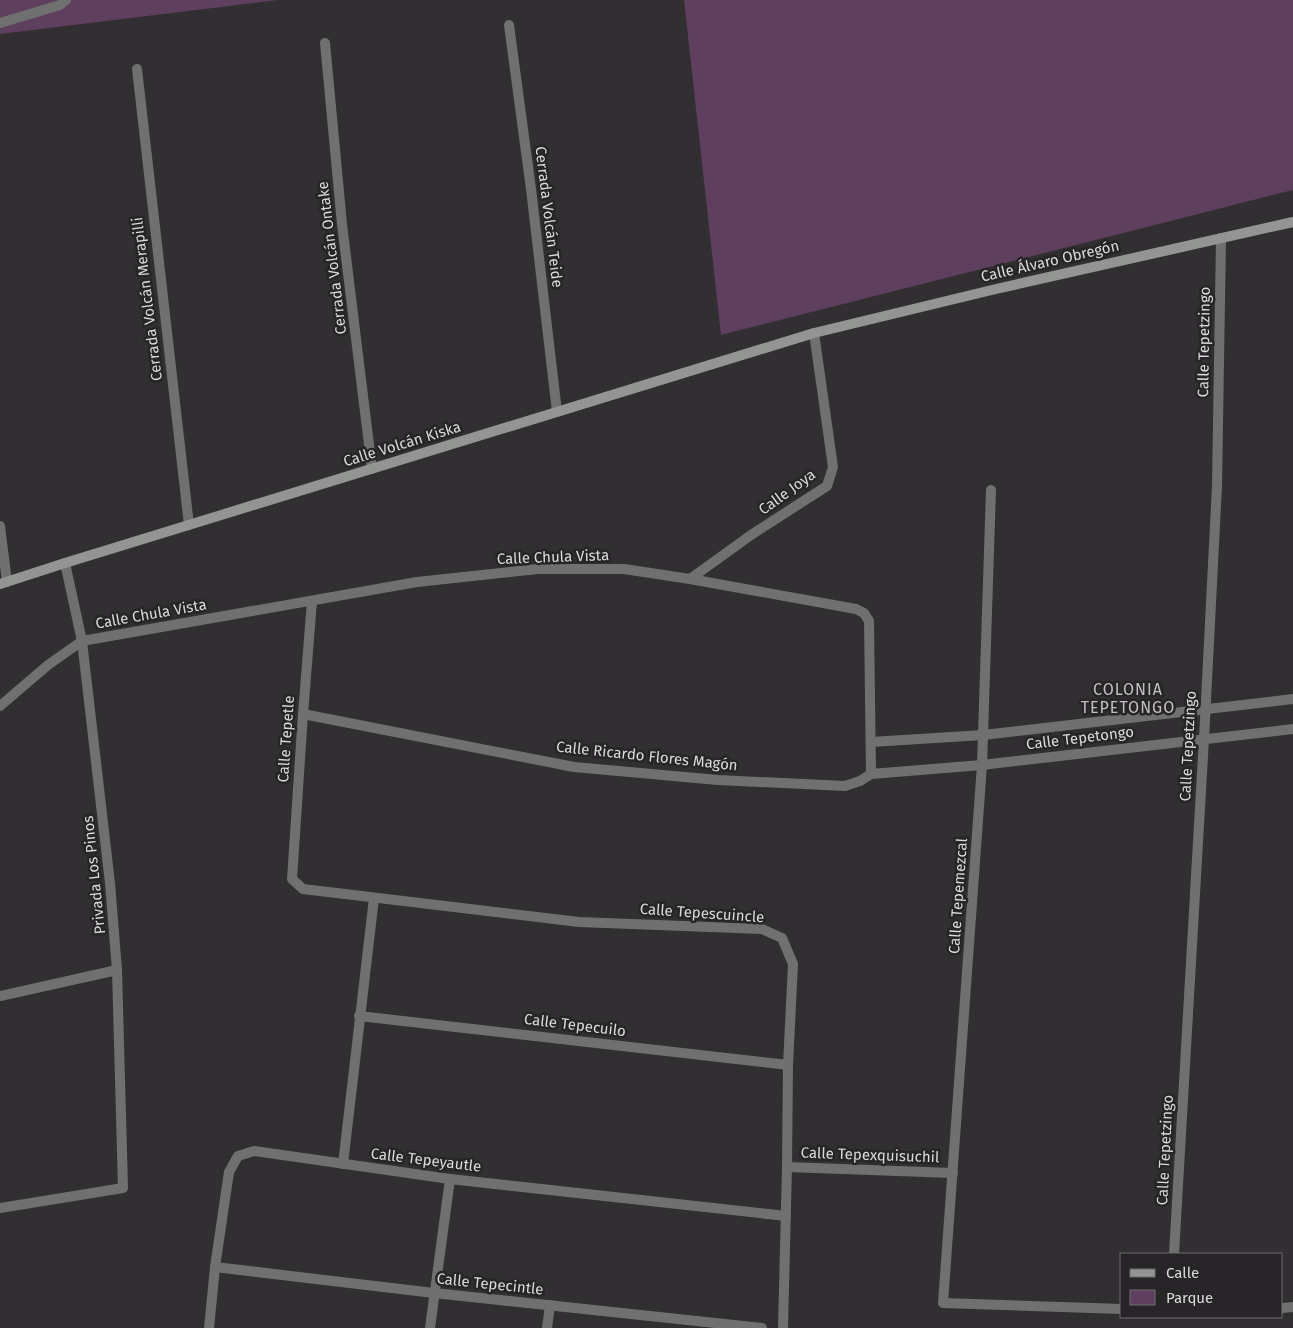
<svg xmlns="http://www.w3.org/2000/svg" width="1293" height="1328" viewBox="0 0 1293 1328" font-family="'Fira Sans',sans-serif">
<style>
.green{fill:#5e3f5d}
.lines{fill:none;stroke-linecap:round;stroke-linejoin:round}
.street{stroke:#6f706f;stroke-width:10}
.secondary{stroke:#939593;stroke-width:10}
.labels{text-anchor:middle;stroke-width:5;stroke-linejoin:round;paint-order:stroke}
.street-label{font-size:15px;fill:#dbd9db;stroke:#272527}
.neighbourhood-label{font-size:16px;letter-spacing:1px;fill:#c1bec1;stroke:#272527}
</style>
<rect width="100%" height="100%" fill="#312f31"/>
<!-- green -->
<g class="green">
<path d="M 0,0 L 278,0 L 0,34 Z"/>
<path d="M 684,0 L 1293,0 L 1293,190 L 721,335 Z"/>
</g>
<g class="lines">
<!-- street -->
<g class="street">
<path d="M 0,23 L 60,5 L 66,0"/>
<path d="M 509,25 L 531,189 L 557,412"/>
<path d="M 325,43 L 342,224 L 372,469"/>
<path d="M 137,69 L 189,525"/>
<path d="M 991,490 L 982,765 L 943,1303 L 1122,1309"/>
<path d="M 0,526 L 7,582"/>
<path d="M 690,579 L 751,535 L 827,486 L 833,467 L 814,333"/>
<path d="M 312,601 L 303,714 L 292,879 L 303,889 L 579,922 L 762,929 L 782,938 L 793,964 L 788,1065 L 787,1167 L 783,1328"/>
<path d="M 0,706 L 48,665 L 82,641 L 417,582 L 538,569 L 624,569 L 690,579 L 856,609 L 864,613 L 869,621 L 871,774"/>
<path d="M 303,714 L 574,767 L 718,780 L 845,786 L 860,781 L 871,774"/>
<path d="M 871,742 L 983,735 L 1293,699"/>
<path d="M 871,774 L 982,765 L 1293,729"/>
<path d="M 0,996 L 117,970"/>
<path d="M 359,1016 L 788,1065"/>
<path d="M 343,1164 L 374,898"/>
<path d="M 787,1167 L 953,1173"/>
<path d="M 0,1208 L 123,1188 L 117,970 L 110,883 L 82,641 L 65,563"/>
<path d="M 1174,1254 L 1204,739 L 1217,486 L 1221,238"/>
<path d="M 215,1267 L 434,1293 L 762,1328"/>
<path d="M 1282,1308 L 1293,1307"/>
<path d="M 209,1328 L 215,1267 L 229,1172 L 238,1156 L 254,1151 L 450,1179 L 786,1216"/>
<path d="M 430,1328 L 450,1179"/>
<path d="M 547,1328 L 550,1305"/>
</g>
<!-- secondary -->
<path class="secondary" d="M 0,584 L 65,563 L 814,333 L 996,289 L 1293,222"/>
</g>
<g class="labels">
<!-- street labels -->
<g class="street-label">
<text transform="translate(549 217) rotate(83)" y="5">Cerrada Volcán Teide</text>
<text transform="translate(332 258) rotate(-97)" y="5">Cerrada Volcán Ontake</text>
<text transform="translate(1050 261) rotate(-13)" y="5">Calle Álvaro Obregón</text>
<text transform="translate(147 299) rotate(-97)" y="5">Cerrada Volcán Merapilli</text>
<text transform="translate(1204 342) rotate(-89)" y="5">Calle Tepetzingo</text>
<text transform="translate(402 444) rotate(-17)" y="5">Calle Volcán Kiska</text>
<text transform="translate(787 492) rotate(-36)" y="5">Calle Joya</text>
<text transform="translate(553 557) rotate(-2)" y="5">Calle Chula Vista</text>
<text transform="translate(151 614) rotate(-10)" y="5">Calle Chula Vista</text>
<text transform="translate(1080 738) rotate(-7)" y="5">Calle Tepetongo</text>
<text transform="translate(286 739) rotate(-86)" y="5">Calle Tepetle</text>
<text transform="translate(1188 746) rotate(-87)" y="5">Calle Tepetzingo</text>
<text transform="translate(647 756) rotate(6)" y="5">Calle Ricardo Flores Magón</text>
<text transform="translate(94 875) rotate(-96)" y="5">Privada Los Pinos</text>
<text transform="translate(958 896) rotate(-86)" y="5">Calle Tepemezcal</text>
<text transform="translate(702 913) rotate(4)" y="5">Calle Tepescuincle</text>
<text transform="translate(575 1025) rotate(7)" y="5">Calle Tepecuilo</text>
<text transform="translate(1165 1150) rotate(-87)" y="5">Calle Tepetzingo</text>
<text transform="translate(870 1155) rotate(2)" y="5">Calle Tepexquisuchil</text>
<text transform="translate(426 1160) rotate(7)" y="5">Calle Tepeyautle</text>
<text transform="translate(490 1284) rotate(6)" y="5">Calle Tepecintle</text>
</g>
<!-- neighbourhood labels -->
<g class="neighbourhood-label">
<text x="1128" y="695">COLONIA<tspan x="1128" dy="18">TEPETONGO</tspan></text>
</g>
</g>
<!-- legend -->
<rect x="1120" y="1253" width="162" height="65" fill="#272527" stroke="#6f6d6f"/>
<rect x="1130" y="1269" width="25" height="8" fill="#939593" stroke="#6f6d6f"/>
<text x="1166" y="1278" font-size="15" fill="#dbd9db">Calle</text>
<rect x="1130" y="1290" width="25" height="15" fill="#5e3f5d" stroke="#6f6d6f"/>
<text x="1166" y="1303" font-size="15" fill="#dbd9db">Parque</text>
</svg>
